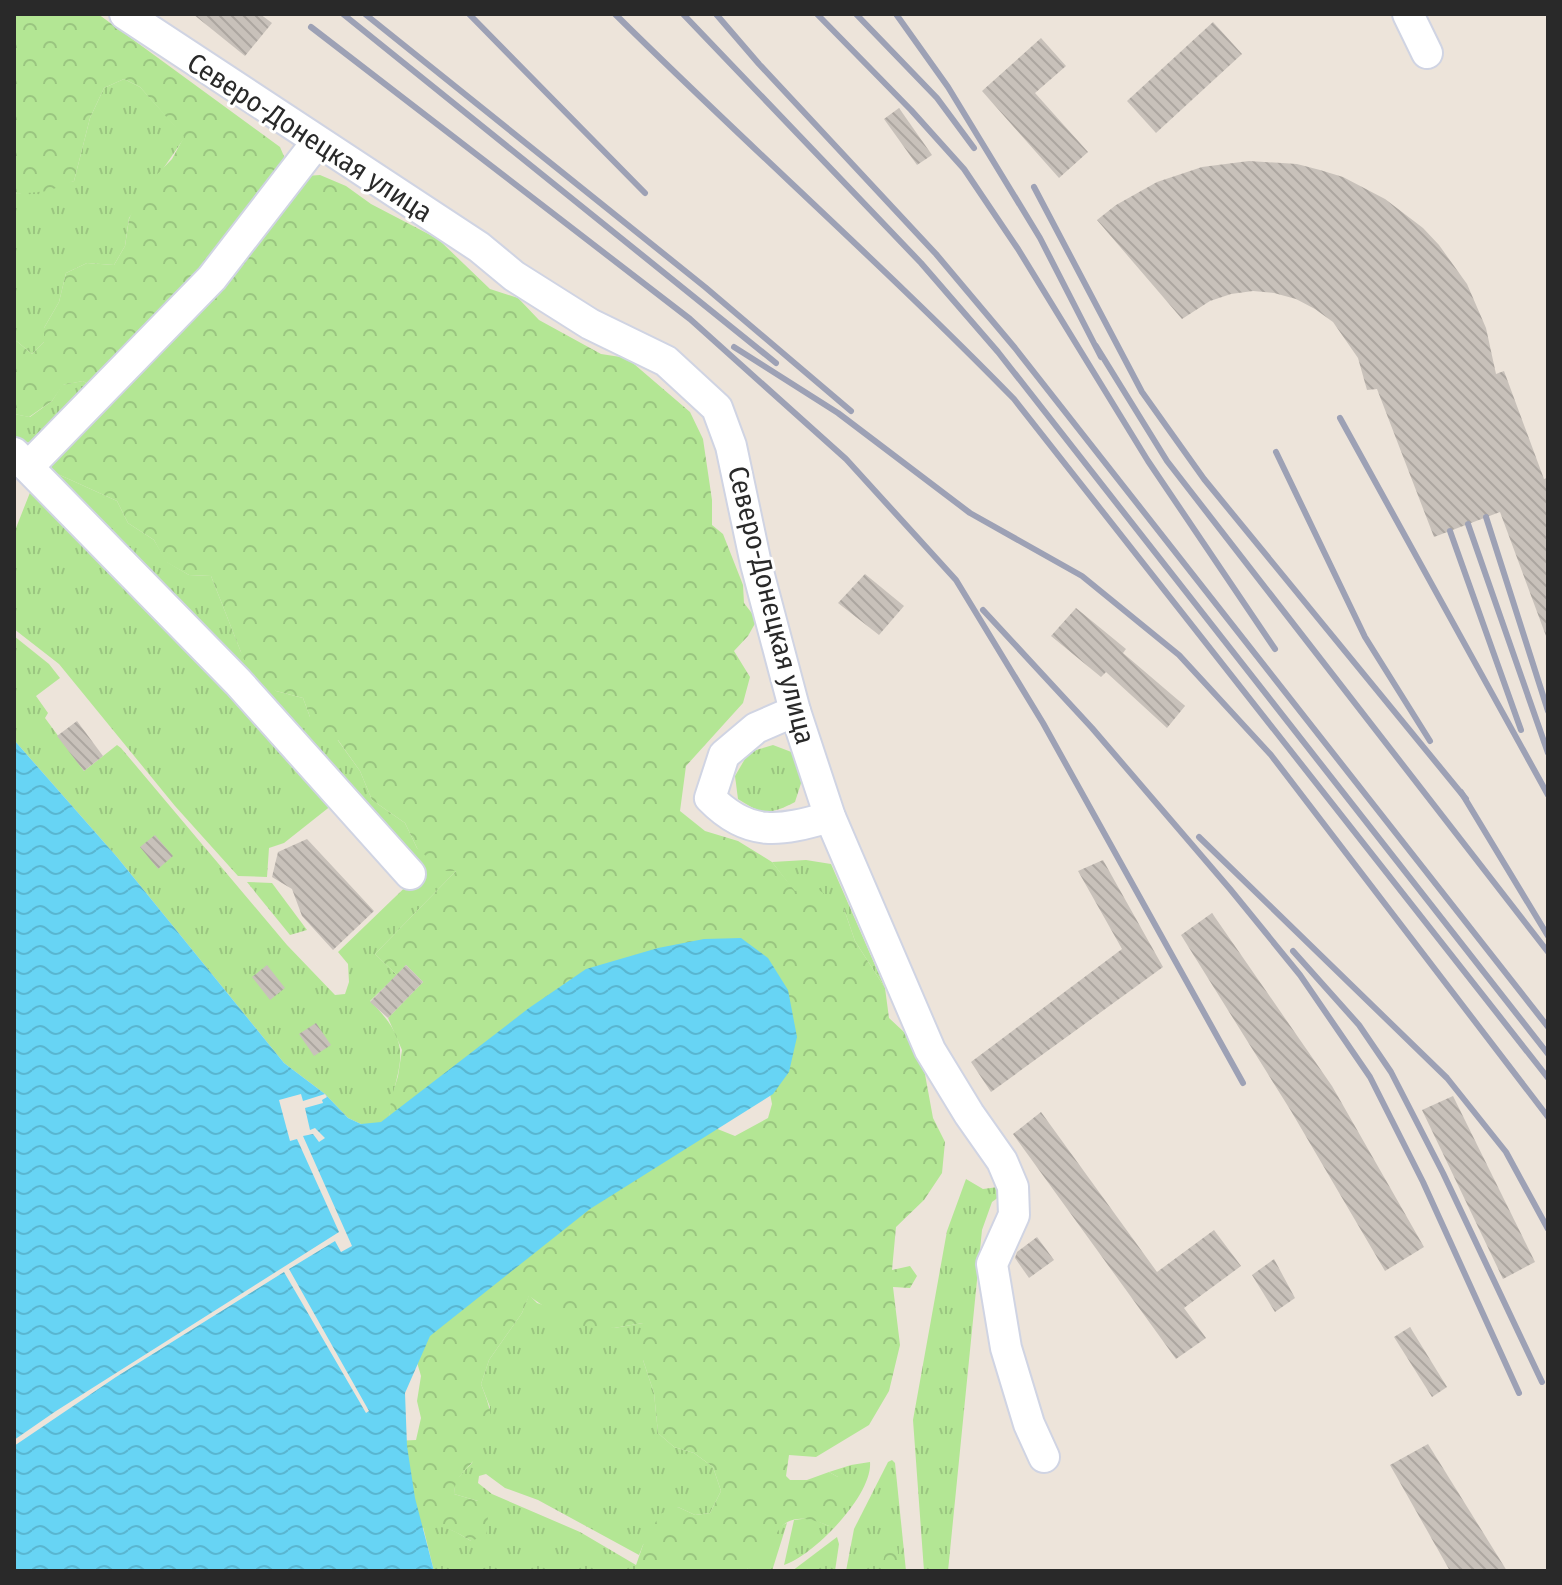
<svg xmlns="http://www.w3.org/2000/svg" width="1562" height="1585" viewBox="0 0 1562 1585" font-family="'Fira Sans Condensed',sans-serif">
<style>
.grass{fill:url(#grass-tufts)}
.forest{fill:url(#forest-crowns)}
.water{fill:url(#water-waves)}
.pier{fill:#ede4da}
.building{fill:url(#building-back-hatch)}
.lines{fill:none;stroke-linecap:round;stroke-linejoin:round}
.minor-casing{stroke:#d0d4e3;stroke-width:34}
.minor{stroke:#fff;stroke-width:30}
.rail{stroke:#9da1b5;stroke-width:6}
.labels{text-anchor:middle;stroke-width:6;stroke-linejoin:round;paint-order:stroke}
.street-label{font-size:28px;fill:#292929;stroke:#fff}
</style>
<defs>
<pattern id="grass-tufts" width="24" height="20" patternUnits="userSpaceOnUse" patternTransform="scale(2)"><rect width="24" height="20" fill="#b3e694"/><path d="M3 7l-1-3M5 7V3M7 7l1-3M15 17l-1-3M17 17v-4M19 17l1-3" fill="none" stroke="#9ac580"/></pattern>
<pattern id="forest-crowns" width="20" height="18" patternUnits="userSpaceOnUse" patternTransform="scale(2)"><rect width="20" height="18" fill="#b3e694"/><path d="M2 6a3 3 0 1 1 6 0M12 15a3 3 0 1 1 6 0" fill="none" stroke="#9ac580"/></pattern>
<pattern id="water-waves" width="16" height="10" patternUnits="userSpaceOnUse" patternTransform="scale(2)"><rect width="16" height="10" fill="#67d4f4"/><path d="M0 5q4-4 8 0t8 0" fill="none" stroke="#59b6d1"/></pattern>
<pattern id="building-back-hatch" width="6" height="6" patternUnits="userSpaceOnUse" patternTransform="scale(2)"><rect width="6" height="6" fill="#c8c1ba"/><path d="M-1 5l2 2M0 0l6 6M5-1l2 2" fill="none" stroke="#aca6a0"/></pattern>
</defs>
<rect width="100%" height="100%" fill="#ede4da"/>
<!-- grass -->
<g class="grass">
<path d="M 124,79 L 140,87 L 185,137 L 129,218 L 125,246 L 114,265 L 87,263 L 66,273 L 59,302 L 44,328 L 44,342 L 32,354 L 14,339 L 14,189 L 17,194 L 74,181 L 90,118 L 104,88 Z"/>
<path d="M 83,381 L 94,388 L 36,443 L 23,442 L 14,437 L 14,414 L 30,417 L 52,401 L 62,385 Z"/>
<path d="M 51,471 L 117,501 L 128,523 L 154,540 L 167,562 L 189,575 L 211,576 L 241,652 L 276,691 L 303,698 L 310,717 L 337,739 L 360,771 L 372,800 L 405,823 L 417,848 L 456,871 L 375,954 L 397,975 L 370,1001 C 421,1051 393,1065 389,1124 L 361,1124 L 348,1118 L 325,1094 L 284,1063 L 117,857 L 14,740 L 14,636 L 49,664 L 60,678 L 36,696 L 48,713 L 45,718 L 84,771 L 117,745 L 121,748 L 287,945 L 335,995 L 345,994 L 349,982 L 348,964 L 338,952 L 422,871 L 182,601 L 99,522 Z"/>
<path d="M 31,490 L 189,649 L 332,805 L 284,843 L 269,848 L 267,877 L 238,876 L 175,806 L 59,664 L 14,629 L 14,533 Z"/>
<path d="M 773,745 L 794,753 L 803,777 L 795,802 C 770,815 762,815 738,799 L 735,776 L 749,752 Z"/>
<path d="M 806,860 L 831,864 L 885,988 L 855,941 L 844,909 L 795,892 L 772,862 Z"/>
<path d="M 247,882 L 272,883 L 307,930 L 290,935 Z"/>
<path d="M 966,1179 L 983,1189 L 998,1187 L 1003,1194 L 992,1202 L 982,1230 L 948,1571 L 924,1571 L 913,1420 L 947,1231 Z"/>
<path d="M 529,1295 L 537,1303 L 614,1328 L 643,1323 L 643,1360 L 654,1393 L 658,1433 L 674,1447 L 694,1453 L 713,1467 L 721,1491 L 710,1513 L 695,1515 L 678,1507 L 643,1545 L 639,1555 L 538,1500 L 505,1488 L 486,1474 L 479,1476 L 478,1483 L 492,1494 L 580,1532 L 636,1565 L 638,1571 L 434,1571 L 423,1527 C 440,1521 456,1532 471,1541 L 478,1501 L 454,1494 L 455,1481 L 472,1463 L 490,1407 L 481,1384 L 489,1360 L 522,1313 Z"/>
<path d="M 892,1460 L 895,1463 L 906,1571 L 846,1571 L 854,1529 L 888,1462 Z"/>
<path d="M 870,1462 C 873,1495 813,1556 784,1565 L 794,1520 L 810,1518 L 829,1526 L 838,1477 L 829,1472 L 851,1465 Z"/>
<path d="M 787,1523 L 772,1571 L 742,1571 C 765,1563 767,1531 787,1523 Z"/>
<path d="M 837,1537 L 839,1544 L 835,1571 L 792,1571 Z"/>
</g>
<!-- forest -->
<g class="forest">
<path d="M 14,14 L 98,14 L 280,147 L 286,161 L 216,257 L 94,388 L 83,381 L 63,385 L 52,401 L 29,417 L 14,414 L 14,339 L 32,354 L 44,342 L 44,328 L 59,302 L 66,273 L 87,263 L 114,265 L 125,246 L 129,219 L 141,191 L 172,159 L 184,137 L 140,87 L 124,79 L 104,88 L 90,118 L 74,181 L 48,191 L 17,194 L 14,189 Z"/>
<path d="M 320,175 L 346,186 L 371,204 L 438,239 L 490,289 L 518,298 L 539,320 L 601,354 L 627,358 L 690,412 L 703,439 L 712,500 L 712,525 L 723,534 L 743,585 L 744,603 L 757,620 L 748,636 L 734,651 L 750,677 L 743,703 L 686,766 L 680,811 L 705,831 L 738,841 L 772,862 L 795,891 L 815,887 L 844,909 L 855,941 L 885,988 L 889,1018 L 920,1047 L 933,1118 L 945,1142 L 942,1173 L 924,1200 L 896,1227 L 892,1270 L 910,1266 L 917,1276 L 910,1288 L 893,1287 L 900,1345 L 889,1391 L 869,1425 L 816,1457 L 789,1455 L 786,1476 L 790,1480 L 807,1480 L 829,1472 L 838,1477 L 843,1493 L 840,1516 L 829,1526 C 765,1498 782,1558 742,1571 L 638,1571 L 635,1568 L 643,1545 L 660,1514 L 678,1507 L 695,1515 L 710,1513 L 721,1491 L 713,1467 L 694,1453 L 674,1447 L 658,1433 L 654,1393 L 643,1360 L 643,1323 L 614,1328 L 571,1325 L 529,1296 L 522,1313 L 489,1360 L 481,1384 C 496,1422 497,1435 468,1467 C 459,1477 455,1480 454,1494 L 478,1501 L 488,1517 L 486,1535 L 471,1541 C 448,1527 438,1522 412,1531 L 393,1441 L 416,1440 L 421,1418 L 417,1401 L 421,1376 L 414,1352 L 433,1319 L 515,1256 L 715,1128 L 735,1136 L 768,1118 L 772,1104 L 768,1083 L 389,1124 L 391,1099 L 398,1076 L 402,1050 L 388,1018 L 423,982 L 406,965 L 397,975 L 375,954 L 456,871 L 443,871 L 417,848 L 405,823 L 372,800 L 360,771 L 338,740 L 325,742 L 306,732 L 310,717 L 303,698 L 276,691 L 250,675 L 211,576 L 189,575 L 166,562 L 154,540 L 128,523 L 117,501 L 51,471 L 52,459 L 306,176 Z"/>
<path d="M 895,1537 L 898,1552 L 897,1569 L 896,1571 L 881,1571 L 885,1553 L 885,1540 Z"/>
</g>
<!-- water -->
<path class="water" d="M 14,740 L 117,857 L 284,1063 L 325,1094 L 348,1118 L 361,1124 L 381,1122 L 529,1008 L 586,969 L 658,948 L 704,939 L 741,938 L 768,958 L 788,990 L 797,1037 L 789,1072 L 773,1094 L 590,1209 L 430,1336 L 405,1393 L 407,1446 L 415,1498 L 434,1571 L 14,1571 Z"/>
<!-- pier -->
<path class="pier" d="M 301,1094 L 303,1101 L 325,1094 L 327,1097 L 322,1100 L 323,1103 L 305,1108 L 310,1130 L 315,1128 L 325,1138 L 319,1142 L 313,1134 L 303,1136 L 352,1246 L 341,1252 L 335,1241 L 289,1269 L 369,1411 L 366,1413 L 284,1272 L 116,1377 L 14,1446 L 14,1440 L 56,1411 L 339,1232 L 297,1139 L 290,1141 L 279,1100 Z"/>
<!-- building -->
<g class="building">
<path d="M 193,14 L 260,14 L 272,23 L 245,56 Z"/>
<path d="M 1213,22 L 1242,54 L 1156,133 L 1127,101 Z"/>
<path d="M 1041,38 L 1066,66 L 1035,93 L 1088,152 L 1059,178 L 982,91 Z"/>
<path d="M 899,108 L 932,155 L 917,165 L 884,119 Z"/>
<path d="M 1249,161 L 1297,164 L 1320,170 L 1343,177 L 1385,199 L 1423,228 L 1439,245 L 1467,284 L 1486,328 L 1496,374 L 1504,371 L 1544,479 L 1548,478 L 1548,636 L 1546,636 L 1500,512 L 1434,537 L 1377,389 L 1367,390 L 1358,358 L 1333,322 L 1315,309 L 1296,299 L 1274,293 L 1253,291 L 1231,294 L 1210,301 L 1182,319 L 1097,220 L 1116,205 L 1157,182 L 1202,167 Z"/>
<path d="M 865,574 L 904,606 L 879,635 L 838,603 Z"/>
<path d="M 1076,608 L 1126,649 L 1123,653 L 1185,706 L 1167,728 L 1106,672 L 1101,677 L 1051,636 Z"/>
<path d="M 77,721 L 103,756 L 84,771 L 57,736 Z"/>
<path d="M 155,835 L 173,856 L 158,869 L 140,847 Z"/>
<path d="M 307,839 L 374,911 L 333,950 L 302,916 L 292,889 L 272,877 L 278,852 Z"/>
<path d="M 1103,860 L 1163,967 L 991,1092 L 971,1062 L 1122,949 L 1078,871 Z"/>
<path d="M 1212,913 L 1332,1086 L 1424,1247 L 1385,1271 L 1291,1111 L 1181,935 Z"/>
<path d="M 267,965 L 285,988 L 270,1000 L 252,977 Z"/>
<path d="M 406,965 L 423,982 L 388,1018 L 370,1002 Z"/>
<path d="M 316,1023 L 331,1045 L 314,1056 L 299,1034 Z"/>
<path d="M 1453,1096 L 1535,1262 L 1503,1279 L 1422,1110 Z"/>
<path d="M 1041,1112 L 1157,1272 L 1214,1230 L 1241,1266 L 1184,1308 L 1206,1338 L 1176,1359 L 1013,1134 Z"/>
<path d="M 1037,1237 L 1054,1260 L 1029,1278 L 1015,1258 L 1017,1252 Z"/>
<path d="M 1274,1259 L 1295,1298 L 1275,1312 L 1252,1275 Z"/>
<path d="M 1410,1327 L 1447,1387 L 1432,1397 L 1394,1337 Z"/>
<path d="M 1428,1444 L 1507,1571 L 1450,1571 L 1390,1465 Z"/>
</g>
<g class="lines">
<defs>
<g id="minor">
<path d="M 125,14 L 479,247 L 514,276 L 590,324 L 666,361 L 717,408 L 731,446 L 756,564 L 795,711 L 830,817 L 930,1050 L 969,1114 L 1002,1161 L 1013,1187 L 1014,1215 L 992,1264 L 1006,1348 L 1029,1424 L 1044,1457"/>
<path d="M 1408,14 L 1427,53"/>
<path d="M 14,453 L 238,682 L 410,874"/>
<path d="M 28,467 L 212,278 L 317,142"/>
<path d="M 795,711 L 756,728 L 724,755 L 710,798 C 749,838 780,831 830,817"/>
</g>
</defs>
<!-- minor casing -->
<use href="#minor" class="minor-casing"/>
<!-- minor -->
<use href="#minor" class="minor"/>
<!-- rail -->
<g class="rail">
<path d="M 343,14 L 776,363"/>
<path d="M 365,14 L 705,287 L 851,411"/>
<path d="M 469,14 L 645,193"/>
<path d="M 615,14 C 746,144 885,267 1014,399 L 1548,1078"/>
<path d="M 683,14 L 921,263 L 998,352 L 1548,1054"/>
<path d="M 716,14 L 759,64 L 936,254 L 1015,348 L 1548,1027"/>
<path d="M 817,14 L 911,110 L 964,169 L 1018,249 L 1148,461 L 1275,649"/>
<path d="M 856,14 L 937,98 L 974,148"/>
<path d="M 896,14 L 948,87 L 1040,238 L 1101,357"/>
<path d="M 311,27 L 690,319 L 846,459 L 956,580 L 1043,723 L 1243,1083"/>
<path d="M 1034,187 L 1142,392 L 1204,479 L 1466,799"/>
<path d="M 1096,346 L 1167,461 L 1548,952"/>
<path d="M 734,347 L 838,413 L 970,513 L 1082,576 L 1179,655 L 1271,755 L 1548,1117"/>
<path d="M 1340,418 L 1548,795"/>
<path d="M 1276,452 L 1365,637 L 1430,741"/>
<path d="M 1486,517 L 1548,711"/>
<path d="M 1468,524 L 1548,753"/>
<path d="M 1450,531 L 1521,730"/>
<path d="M 983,610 L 1092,728 L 1230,889 L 1300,975 L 1370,1077 L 1423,1182 L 1519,1393"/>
<path d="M 1461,792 L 1548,936"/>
<path d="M 1199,837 L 1447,1078 L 1506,1152 L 1548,1229"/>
<path d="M 1293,951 L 1359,1025 L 1391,1072 L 1443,1173 L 1542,1382"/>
</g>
</g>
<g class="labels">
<!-- street labels -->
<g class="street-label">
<text transform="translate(310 137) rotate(33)" y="10">Северо-Донецкая улица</text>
<text transform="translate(772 605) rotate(76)" y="10">Северо-Донецкая улица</text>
</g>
</g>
<!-- border -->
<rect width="1562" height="1585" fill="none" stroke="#292929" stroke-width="32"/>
</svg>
